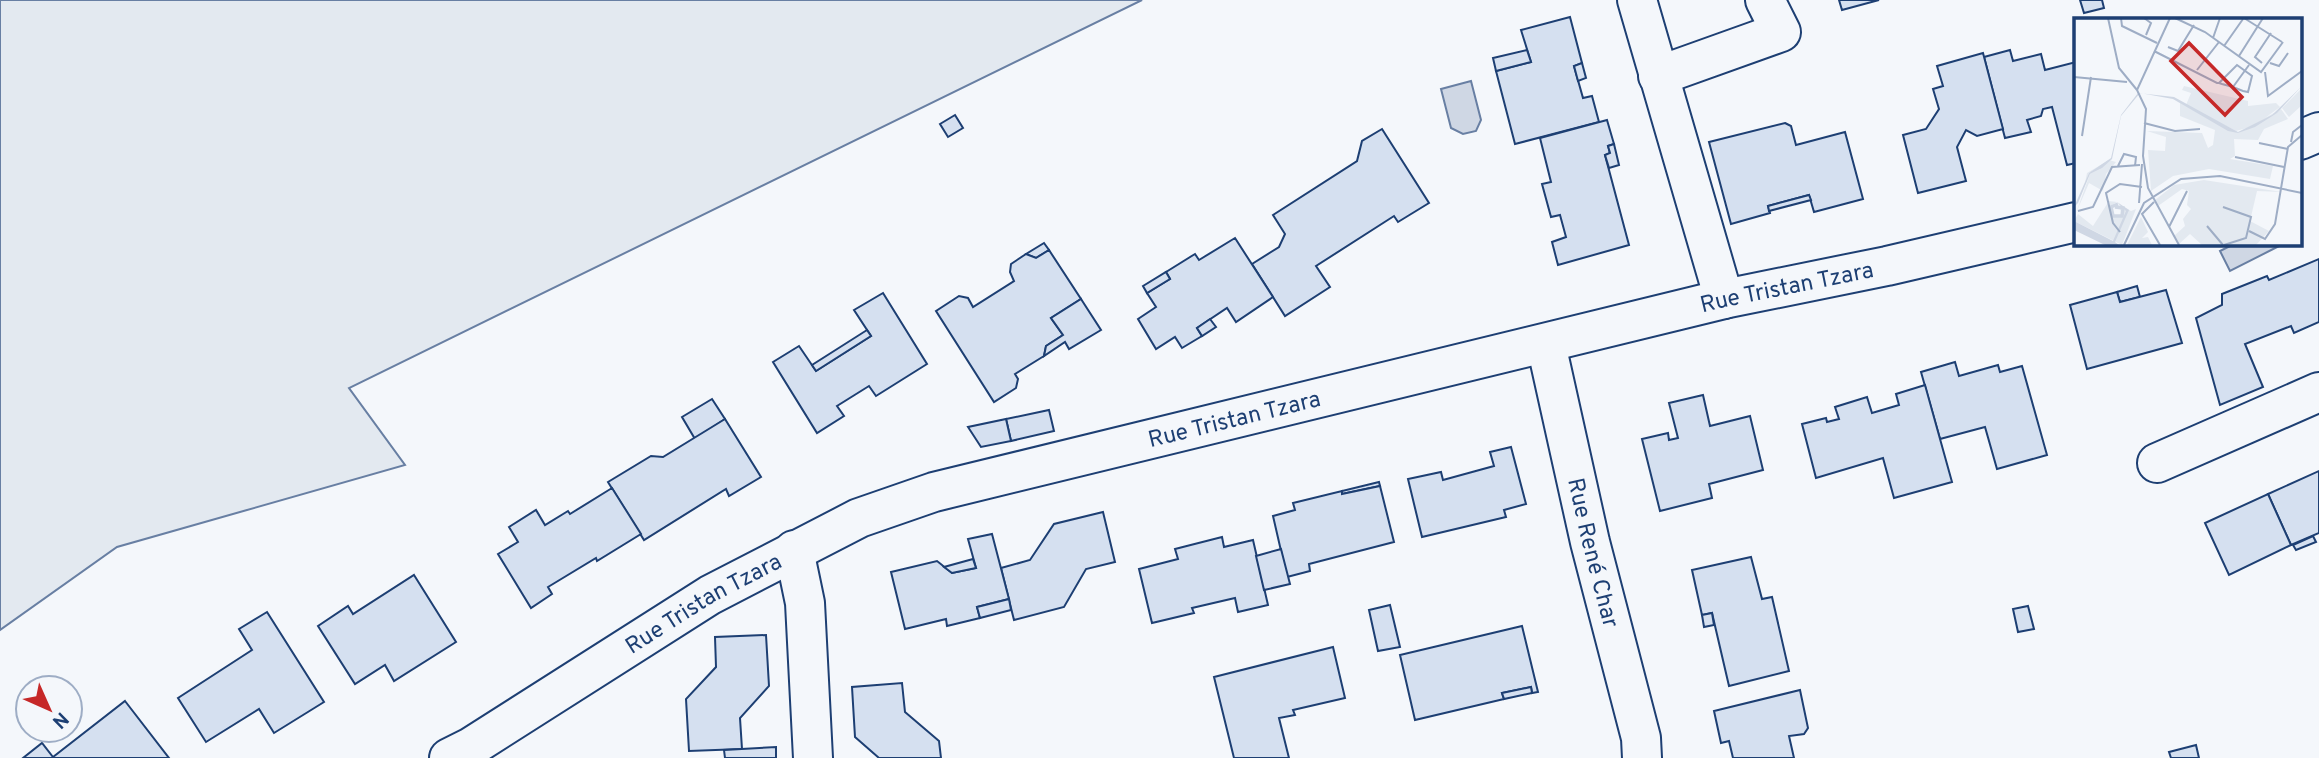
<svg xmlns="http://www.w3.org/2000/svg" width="2319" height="758" viewBox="0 0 2319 758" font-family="Overpass,sans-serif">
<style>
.green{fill:#e3e9f0;stroke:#687fa3;stroke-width:2}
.water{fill:#cfd7e4;stroke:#687fa3;stroke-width:2}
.building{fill:#d5e0f0;stroke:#1d3f73;stroke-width:2}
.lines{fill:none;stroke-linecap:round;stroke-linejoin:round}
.minor-casing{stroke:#1d3f73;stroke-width:42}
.minor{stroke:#f4f7fb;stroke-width:38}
.labels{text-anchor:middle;stroke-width:5;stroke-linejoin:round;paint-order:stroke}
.street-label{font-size:23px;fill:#1d3f73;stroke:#f4f7fb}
.inset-river{fill:none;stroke:#cfd7e4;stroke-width:3.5}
.inset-road{fill:none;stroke:#9eadc5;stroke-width:2}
.view{fill:#c62828;fill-opacity:0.15;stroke:#c62828;stroke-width:3.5}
.inset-edge{fill:none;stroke:#1d3f73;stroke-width:3.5}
</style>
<rect width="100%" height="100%" fill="#f4f7fb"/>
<!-- green -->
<path class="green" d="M 0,0 L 1142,0 L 349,388 L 405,465 L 117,547 L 0,630 Z"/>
<!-- water -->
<g class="water">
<path d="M 1471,81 L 1481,120 L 1476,131 L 1463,134 L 1451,128 L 1441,89 Z"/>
<path d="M 2236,243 L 2285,243 L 2230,271 L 2220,251 Z"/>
</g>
<!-- building -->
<g class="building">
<path d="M 1839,0 L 1879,0 L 1842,10 Z"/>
<path d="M 2080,0 L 2102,0 L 2104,8 L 2084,13 Z"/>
<path d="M 1570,17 L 1582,63 L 1574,66 L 1583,98 L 1592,96 L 1599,122 L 1515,144 L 1496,71 L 1531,62 L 1521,30 Z"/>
<path d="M 1527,50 L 1531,62 L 1496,71 L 1493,58 Z"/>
<path d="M 2010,50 L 2013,61 L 2041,54 L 2045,70 L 2076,62 L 2076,163 L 2067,165 L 2052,107 L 2043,109 L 2041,116 L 2027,120 L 2031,132 L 2005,138 L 1984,57 Z"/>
<path d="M 1983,53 L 2003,129 L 1977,136 L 1966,130 L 1957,147 L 1966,181 L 1918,193 L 1903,135 L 1926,129 L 1939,109 L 1933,89 L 1943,86 L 1937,66 Z"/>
<path d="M 1582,63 L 1586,78 L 1578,81 L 1574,66 Z"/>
<path d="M 955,115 L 963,128 L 948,137 L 940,124 Z"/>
<path d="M 1607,120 L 1614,144 L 1608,146 L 1610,153 L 1605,155 L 1629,245 L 1558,265 L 1552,242 L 1566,237 L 1560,215 L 1551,217 L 1542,184 L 1551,182 L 1540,138 Z"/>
<path d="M 1785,123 L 1791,126 L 1796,145 L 1845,132 L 1863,199 L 1814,212 L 1809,195 L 1768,206 L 1770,213 L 1731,224 L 1709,142 Z"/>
<path d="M 1382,129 L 1429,203 L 1398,222 L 1394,216 L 1316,266 L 1330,287 L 1285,316 L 1252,264 L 1279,247 L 1285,234 L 1273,215 L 1357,161 L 1362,141 Z"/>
<path d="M 1614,144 L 1619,165 L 1609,168 L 1605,155 L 1610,153 L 1608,146 Z"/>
<path d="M 1809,195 L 1811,200 L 1769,211 L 1768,206 Z"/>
<path d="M 1235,238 L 1273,297 L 1236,322 L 1227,308 L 1197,328 L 1202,336 L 1182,348 L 1175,337 L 1156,349 L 1138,319 L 1156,307 L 1147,293 L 1170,279 L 1166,272 L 1195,254 L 1199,260 Z"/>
<path d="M 1044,243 L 1049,250 L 1036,258 L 1026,254 Z"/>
<path d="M 1049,250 L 1081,299 L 1051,318 L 1063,335 L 1046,346 L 1044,356 L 1015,374 L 1018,379 L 1016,388 L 994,402 L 936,311 L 959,296 L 968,298 L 973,307 L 1014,281 L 1010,272 L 1011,264 L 1026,254 L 1036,258 Z"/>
<path d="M 2319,259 L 2319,322 L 2294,333 L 2291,326 L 2245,344 L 2263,387 L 2220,405 L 2196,318 L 2222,305 L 2222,294 L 2267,276 L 2269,280 Z"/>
<path d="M 1166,272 L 1170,279 L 1147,293 L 1143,286 Z"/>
<path d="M 2137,286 L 2140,297 L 2120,302 L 2117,292 Z"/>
<path d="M 2166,290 L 2182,343 L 2087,369 L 2070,305 L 2117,292 L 2120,302 Z"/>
<path d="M 883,293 L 927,364 L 876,396 L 869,386 L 837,406 L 844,416 L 817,433 L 773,362 L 799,346 L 816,371 L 871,336 L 854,310 Z"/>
<path d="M 1081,299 L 1101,330 L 1069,349 L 1065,342 L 1044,356 L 1046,346 L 1063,335 L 1051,318 Z"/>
<path d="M 1210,319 L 1216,327 L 1202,336 L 1197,328 Z"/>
<path d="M 867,330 L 871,336 L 816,371 L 812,365 Z"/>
<path d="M 1955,362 L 1959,376 L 1998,365 L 2000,372 L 2022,366 L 2047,455 L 1997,469 L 1985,427 L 1940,439 L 1921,372 Z"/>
<path d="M 1925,385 L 1952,482 L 1894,498 L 1883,458 L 1816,478 L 1802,424 L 1826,418 L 1827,422 L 1839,419 L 1835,407 L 1867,397 L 1872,413 L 1899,405 L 1896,394 Z"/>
<path d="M 1703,395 L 1710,426 L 1750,416 L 1763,470 L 1709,484 L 1712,498 L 1660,511 L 1642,439 L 1668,433 L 1669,440 L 1678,438 L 1669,403 Z"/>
<path d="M 712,399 L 725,419 L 695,439 L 682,417 Z"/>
<path d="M 1049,410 L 1054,431 L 1011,441 L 1006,419 Z"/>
<path d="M 725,419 L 761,477 L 729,496 L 726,489 L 644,540 L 608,482 L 651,456 L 663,457 Z"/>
<path d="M 1006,419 L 1011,441 L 981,447 L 968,427 Z"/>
<path d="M 1511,447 L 1526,504 L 1504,510 L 1506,517 L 1422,537 L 1408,479 L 1441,472 L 1443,480 L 1494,466 L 1490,452 Z"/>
<path d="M 2319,471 L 2319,533 L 2291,545 L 2268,494 Z"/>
<path d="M 1379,482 L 1380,486 L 1342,494 L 1342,491 Z"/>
<path d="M 1380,486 L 1394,542 L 1309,564 L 1310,571 L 1287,577 L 1273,516 L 1295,510 L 1293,503 L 1342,491 L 1342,494 Z"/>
<path d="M 612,488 L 641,534 L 597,561 L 596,558 L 548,587 L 552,594 L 531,608 L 498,554 L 518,542 L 509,527 L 536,510 L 545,525 L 568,511 L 570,514 Z"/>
<path d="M 2268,494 L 2291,545 L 2229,575 L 2205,523 Z"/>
<path d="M 1103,512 L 1115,562 L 1086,569 L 1064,607 L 1014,620 L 1001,568 L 1030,560 L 1054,524 Z"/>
<path d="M 992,534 L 1009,599 L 977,607 L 980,618 L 947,626 L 946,619 L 905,629 L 891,572 L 937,561 L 952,573 L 976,568 L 968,539 Z"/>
<path d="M 2313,536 L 2316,542 L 2296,550 L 2293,545 Z"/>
<path d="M 1222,537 L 1224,547 L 1253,540 L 1268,605 L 1238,612 L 1235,598 L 1192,608 L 1194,613 L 1152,623 L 1139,569 L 1178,559 L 1175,549 Z"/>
<path d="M 1281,549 L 1290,584 L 1264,590 L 1256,556 Z"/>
<path d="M 1751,557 L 1762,599 L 1772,597 L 1789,671 L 1729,686 L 1712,613 L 1702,615 L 1692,570 Z"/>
<path d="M 973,559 L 976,568 L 952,573 L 944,567 Z"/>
<path d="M 414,575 L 456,642 L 394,681 L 385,665 L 355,684 L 318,626 L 348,606 L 353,614 Z"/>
<path d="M 1009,599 L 1011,610 L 980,618 L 977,607 Z"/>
<path d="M 1390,605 L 1400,647 L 1378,651 L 1369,610 Z"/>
<path d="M 2028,606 L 2034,629 L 2018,632 L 2013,609 Z"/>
<path d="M 267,612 L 324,702 L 274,733 L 259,709 L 206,742 L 178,698 L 252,650 L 239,629 Z"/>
<path d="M 1712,613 L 1714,625 L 1704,627 L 1702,615 Z"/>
<path d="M 1522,626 L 1538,692 L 1532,693 L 1531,687 L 1502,693 L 1504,699 L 1415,720 L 1400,655 Z"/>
<path d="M 766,635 L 769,686 L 740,718 L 742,749 L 689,751 L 686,699 L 716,667 L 715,637 Z"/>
<path d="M 1333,647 L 1345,698 L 1293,710 L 1295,715 L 1279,718 L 1289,758 L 1234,758 L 1214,677 Z"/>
<path d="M 902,683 L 905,712 L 939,741 L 941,758 L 879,758 L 855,737 L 852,687 Z"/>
<path d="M 1531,687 L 1532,693 L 1504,699 L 1502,693 Z"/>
<path d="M 1800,690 L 1808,728 L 1804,734 L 1789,736 L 1794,758 L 1733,758 L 1729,741 L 1721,743 L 1714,711 Z"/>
<path d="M 125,701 L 169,758 L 23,758 L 42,743 L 53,757 Z"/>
<path d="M 2196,745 L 2199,758 L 2171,758 L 2169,752 Z"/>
<path d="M 776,747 L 776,758 L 725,758 L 724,750 Z"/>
</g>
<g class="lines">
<defs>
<g id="minor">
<path d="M 1637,0 L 1724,299"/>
<path d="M 1658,76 L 1781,32 L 1765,0"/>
<path d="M 2300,140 L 2319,132"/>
<path id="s1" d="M 1546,344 L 1590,542 L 1641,738 L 1642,758"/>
<path d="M 2157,463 L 2319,392"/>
<path d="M 794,550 L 805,603 L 813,758"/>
<path id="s2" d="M 449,758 L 471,747 L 710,595 L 859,518 L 934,492 L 1724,299 L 1887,266 L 2076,222"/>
</g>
</defs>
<!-- minor casing -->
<use href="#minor" class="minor-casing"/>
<!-- minor -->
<use href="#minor" class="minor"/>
</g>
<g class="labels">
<!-- street labels -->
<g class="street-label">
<text dy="8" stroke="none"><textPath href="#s2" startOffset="1432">Rue Tristan Tzara</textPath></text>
<text dy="8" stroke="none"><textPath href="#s2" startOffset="864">Rue Tristan Tzara</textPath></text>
<text dy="8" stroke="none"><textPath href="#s1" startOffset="214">Rue René Char</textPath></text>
<text dy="8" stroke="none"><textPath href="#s2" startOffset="298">Rue Tristan Tzara</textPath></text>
</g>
</g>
<!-- overview -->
<g transform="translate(2074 18)">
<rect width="228" height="228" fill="#f4f7fb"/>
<path d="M 110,68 L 174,83 L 174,88 L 202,85 L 206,89 L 180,108 L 162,113 L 112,87 L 117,75 L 108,72 ZM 227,71 L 227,88 L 215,99 L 208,90 ZM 99,81 L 164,115 L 207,91 L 214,101 L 190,111 L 184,122 L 160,121 L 161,138 L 156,141 L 199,148 L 196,161 L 135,151 L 99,158 L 77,173 L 74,132 L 91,133 L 92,119 L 73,113 L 128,115 L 134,130 L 139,127 L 141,112 L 106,98 L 106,85 ZM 35,142 L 42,144 L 32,156 L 29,173 L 15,165 L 2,195 L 16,156 L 28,150 L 15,155 L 11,165 L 13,155 ZM 130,162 L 208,174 L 183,173 L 176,203 L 195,213 L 182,227 L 128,227 L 116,216 L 105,226 L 100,218 L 111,208 L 109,201 L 117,191 L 113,187 L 115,173 L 108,171 L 84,188 L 80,183 L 100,167 ZM 35,183 L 43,184 L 38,187 L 40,198 L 48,198 L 45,186 L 57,193 L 62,191 L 48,227 L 0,203 L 4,196 L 19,208 ZM 67,199 L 74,214 L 68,220 L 74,219 L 78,227 L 53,227 Z" fill="#e3e9f0"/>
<path d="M 227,69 L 203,95 L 181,109 L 164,115 L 154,113 L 99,81 L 66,75 L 47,98 L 38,141 L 28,150 L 16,156 L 4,185 L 0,189 L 15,155 L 37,140 L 47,97 L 64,75 L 100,79 L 164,114 L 198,97 ZM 43,184 L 55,192 L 41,224 L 45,227 L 31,227 L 0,212 L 0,203 L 39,223 L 52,193 Z" fill="#cfd7e4"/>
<path class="inset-river" d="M 41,189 L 49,190 L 48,198 L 39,198 L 37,189 L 44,186"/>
<path class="inset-road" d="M 34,0 L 45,50 L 63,72M 47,0 L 48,8 L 83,25M 70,0 L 77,5 L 72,17M 96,0 L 63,72 L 72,91 L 69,138 L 74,170 L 105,227M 101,0 L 131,14 L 187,54 L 209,24M 170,0 L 208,24M 139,20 L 146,0M 150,28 L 169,1M 94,29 L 104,33 L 120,7M 80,33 L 143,65 L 145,65 L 148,66 L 159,69 L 169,73 L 174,74 L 178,58 L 163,47 L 145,65M 165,38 L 189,0M 188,45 L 181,39 L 197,15M 196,45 L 205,48 L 214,35M 123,52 L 145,24M 191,54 L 194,78 L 228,53M 0,59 L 53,64M 159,69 L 175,47M 70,105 L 101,113 L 126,111M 8,118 L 17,59M 217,124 L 219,114 L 228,107M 185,125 L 214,131M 161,139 L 210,149M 44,148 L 50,136 L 62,139 L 61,148M 80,184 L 68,196 L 86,227M 65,185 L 68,146M 149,189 L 177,199 L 172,220 L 150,227M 4,193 L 19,189 L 38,149 L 66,147M 133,208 L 149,227M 95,209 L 113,173M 175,213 L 191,221 L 201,206 L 214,129 L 228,117M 46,214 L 39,205 L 32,175 L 46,166 L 68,169M 50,227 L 70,185 L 107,161 L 146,158 L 228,175"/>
<path class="view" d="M 115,25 L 168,79 L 151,97 L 97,43 Z"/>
<rect width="228" height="228" class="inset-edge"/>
</g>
<!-- north arrow -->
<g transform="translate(49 709) rotate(135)"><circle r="33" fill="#f4f7fb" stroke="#9eadc5" stroke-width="2"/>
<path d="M0-5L12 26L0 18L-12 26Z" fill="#c62828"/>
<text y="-10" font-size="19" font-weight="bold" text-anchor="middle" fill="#1d3f73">N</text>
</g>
</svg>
